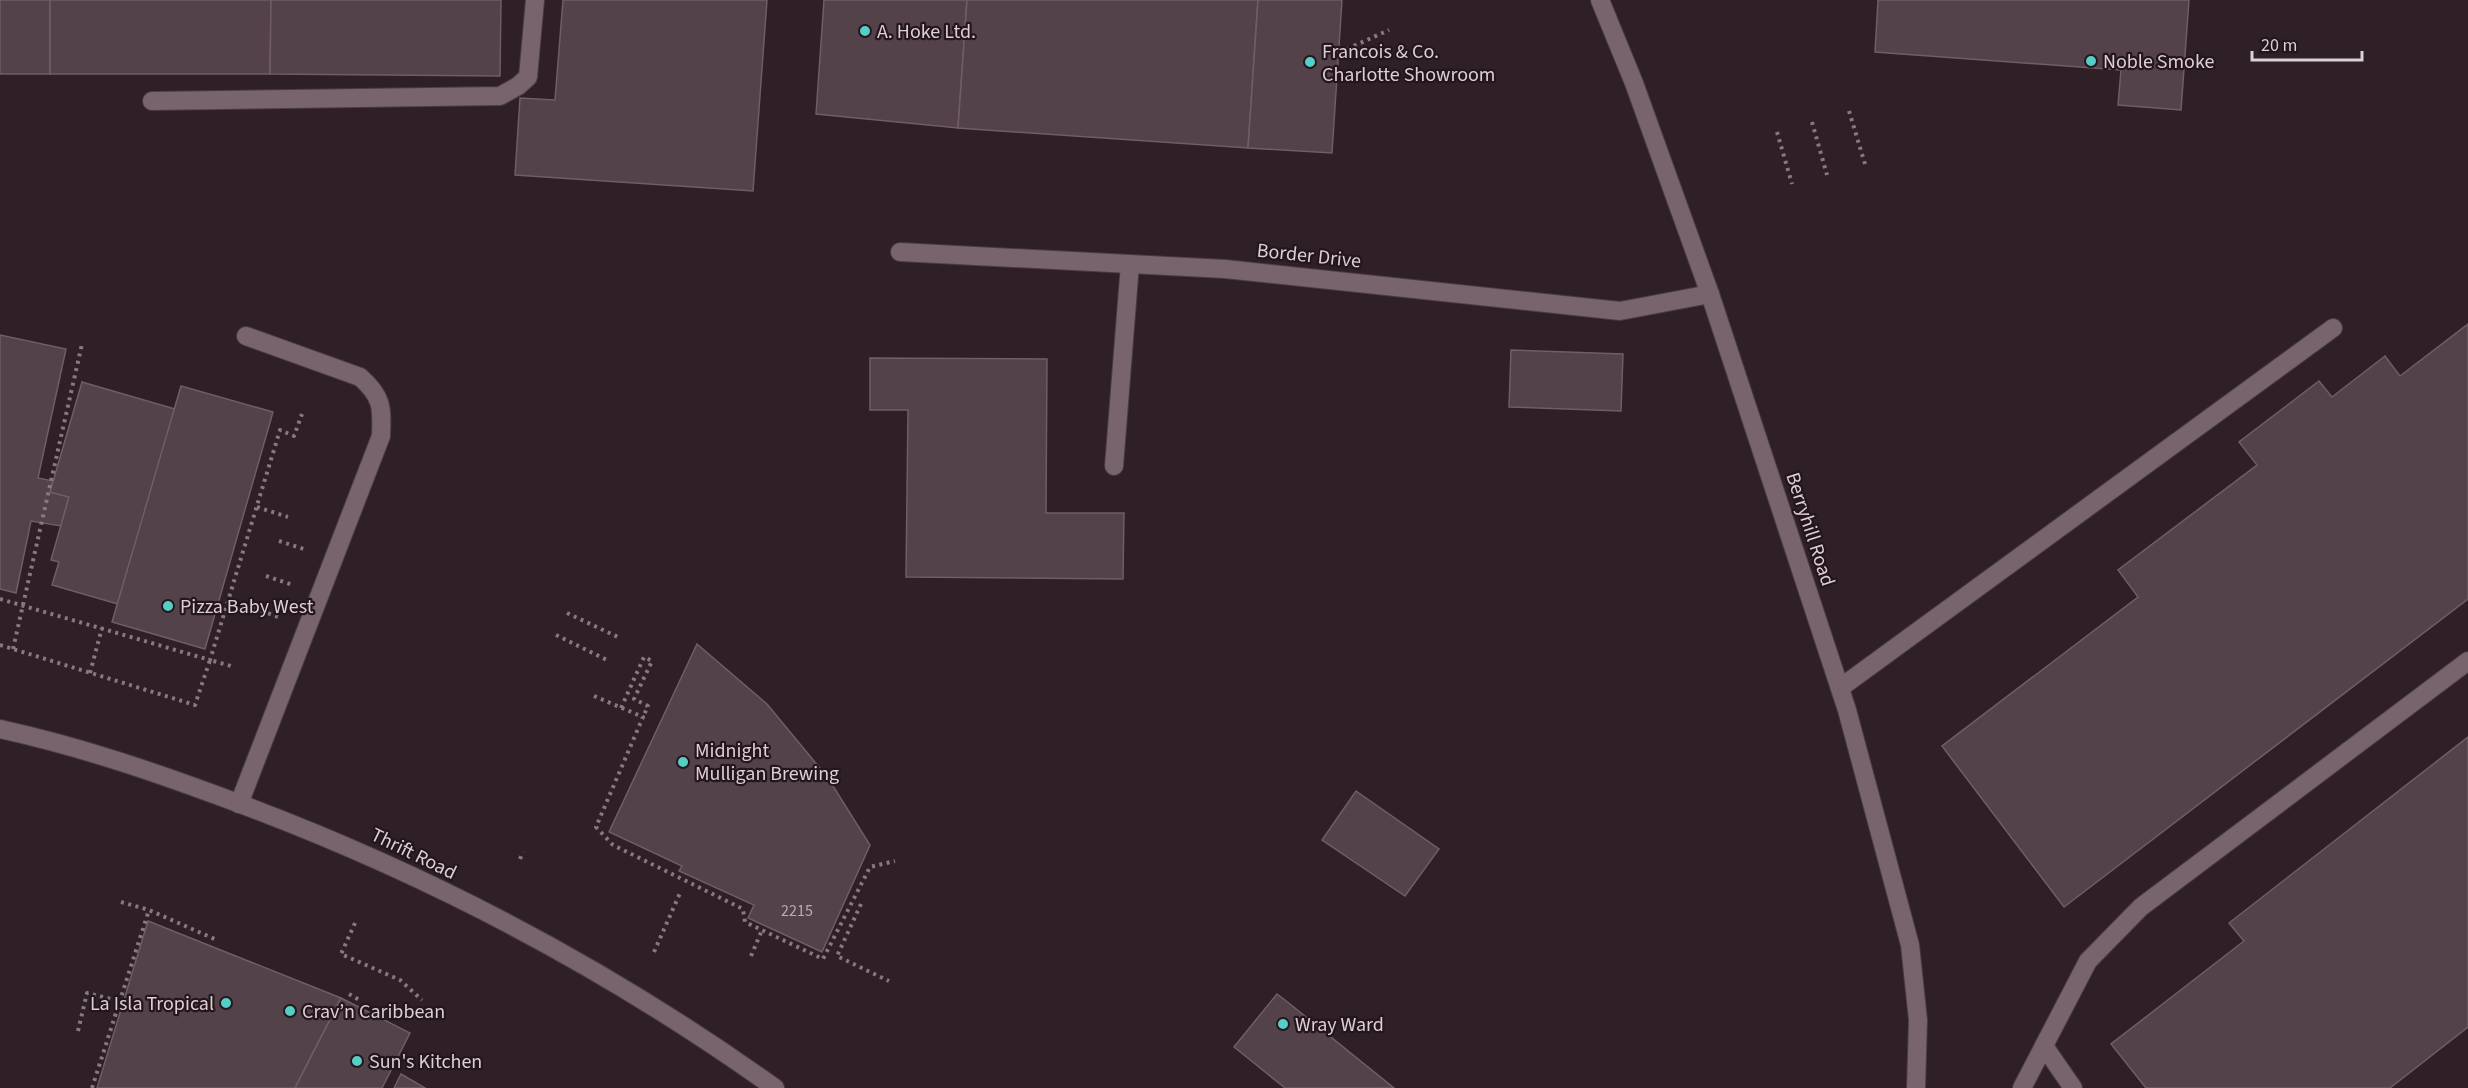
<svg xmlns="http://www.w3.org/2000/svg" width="2468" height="1088" viewBox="0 0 2468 1088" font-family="'Source Sans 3',sans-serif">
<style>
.building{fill:#53424a;stroke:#705d65;stroke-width:1.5}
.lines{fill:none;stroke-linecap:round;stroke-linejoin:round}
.minor-casing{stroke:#4a3d42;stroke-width:20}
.path{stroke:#87797f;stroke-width:4;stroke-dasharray:3 4.5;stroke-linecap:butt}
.minor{stroke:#77646c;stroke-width:18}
.poi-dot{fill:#55cec5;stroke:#25161d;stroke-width:2}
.labels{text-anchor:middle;stroke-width:4.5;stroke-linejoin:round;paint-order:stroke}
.number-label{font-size:16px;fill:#b9acb2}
.poi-label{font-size:20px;fill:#dbd0d5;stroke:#25161d;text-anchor:start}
.street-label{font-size:20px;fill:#dbd0d5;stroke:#25161d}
</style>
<rect width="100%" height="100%" fill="#2f1f26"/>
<!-- building -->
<g class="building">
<rect x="0" y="0" width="50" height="74"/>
<path d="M 50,0 L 271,0 L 270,74 L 50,74 Z"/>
<path d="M 271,0 L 501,0 L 500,76 L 270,74 Z"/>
<path d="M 563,0 L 767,0 L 753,191 L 515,175 L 520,98 L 555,100 Z"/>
<path d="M 824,0 L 967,0 L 958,128 L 816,114 Z"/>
<path d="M 967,0 L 1258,0 L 1248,148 L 958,128 Z"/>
<path d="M 1258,0 L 1342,0 L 1332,153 L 1248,148 Z"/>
<path d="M 1878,0 L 2189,0 L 2181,110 L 2118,105 L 2121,70 L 1875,52 Z"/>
<path d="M 2468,324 L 2468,599 L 2064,907 L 1942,746 L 2138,597 L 2118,570 L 2257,465 L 2239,442 L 2319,381 L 2332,397 L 2385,356 L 2400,376 Z"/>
<path d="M 0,335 L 66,349 L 38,478 L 53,481 L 50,492 L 69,497 L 61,526 L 31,521 L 16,593 L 0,589 Z"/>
<path d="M 1511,350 L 1623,354 L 1621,411 L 1509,407 Z"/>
<path d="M 870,358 L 1047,359 L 1046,513 L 1124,513 L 1123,579 L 906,577 L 908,410 L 870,410 Z"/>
<path d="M 82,382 L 175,409 L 118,604 L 52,585 L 59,562 L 51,560 L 69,497 L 50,492 Z"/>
<path d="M 181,386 L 273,412 L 205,649 L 112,622 Z"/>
<path d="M 697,644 L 767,704 L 828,778 L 870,845 L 822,952 L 748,918 L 754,905 L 679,871 L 682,866 L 609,832 Z"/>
<path d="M 2468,737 L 2468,1027 L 2390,1088 L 2146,1088 L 2111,1044 L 2244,941 L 2229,923 Z"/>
<path d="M 1356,791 L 1439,849 L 1405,896 L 1322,840 Z"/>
<path d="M 148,921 L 341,998 L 295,1088 L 97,1088 Z"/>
<path d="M 1277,994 L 1285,1000 L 1394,1088 L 1285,1088 L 1234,1047 Z"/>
<path d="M 341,998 L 410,1033 L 382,1088 L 295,1088 Z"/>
<path d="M 401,1074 L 425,1088 L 394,1088 Z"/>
</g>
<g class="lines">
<defs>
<g id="minor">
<path d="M 1600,0 L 1634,83 L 1710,294 L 1847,710 L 1910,945 L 1918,1020 L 1916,1088"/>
<path d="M 152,101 L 500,96 L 518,86 L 528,77 L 535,0"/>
<path d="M 900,252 L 1225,269 L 1620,311 L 1710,294"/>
<path d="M 1114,466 L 1130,264"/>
<path d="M 1840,688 L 2333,328"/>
<path d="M 0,729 C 83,747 163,775 243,805 C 432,876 610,970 775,1088"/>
<path d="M 239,804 L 381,436 C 382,408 383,397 360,377 L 246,336"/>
<path d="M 2044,1046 L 2073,1088"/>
<path d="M 2022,1088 L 2088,961 L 2141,907 L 2468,661"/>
</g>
</defs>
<!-- minor casing -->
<use href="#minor" class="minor-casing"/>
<!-- path -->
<g class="path">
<path d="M 1347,49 L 1389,30"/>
<path d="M 1849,111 L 1865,164"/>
<path d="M 1812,122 L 1827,175"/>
<path d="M 1777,132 L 1792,184"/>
<path d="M 257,507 L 288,517"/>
<path d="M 279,541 L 307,550"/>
<path d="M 266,576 L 293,585"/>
<path d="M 0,599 L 210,660 L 280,430 L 294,436 L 302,414"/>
<path d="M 254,608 L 281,618"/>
<path d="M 567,613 L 620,638"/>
<path d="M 556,635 L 609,661"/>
<path d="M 0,645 L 195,705 L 210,660 L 231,666"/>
<path d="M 13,649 L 82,344"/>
<path d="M 90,673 L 102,628"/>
<path d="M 594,696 L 643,717 L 596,827 L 613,845 L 743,909 L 745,922 L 823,959 L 870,867 L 895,861"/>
<path d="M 621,708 L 644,657 L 652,661 L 634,699 L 648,706 L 643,717"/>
<path d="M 520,859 L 523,852"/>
<path d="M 121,902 L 149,910 L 217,940"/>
<path d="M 861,904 L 837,956 L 889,981"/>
<path d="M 355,923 L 341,954 L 400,980 L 422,1000"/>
<path d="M 654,952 L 680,893"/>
<path d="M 751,956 L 762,930"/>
<path d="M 349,994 L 361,1001"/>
<path d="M 78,1031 L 87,993 L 119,1001"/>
<path d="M 92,1088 L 149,910"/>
</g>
<!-- minor -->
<use href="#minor" class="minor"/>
</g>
<!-- markers -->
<g class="poi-dot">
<circle cx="865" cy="31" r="6"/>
<circle cx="2091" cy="61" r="6"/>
<circle cx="1310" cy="62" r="6"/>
<circle cx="168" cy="606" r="6"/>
<circle cx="683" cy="762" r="6"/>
<circle cx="226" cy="1003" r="6"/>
<circle cx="290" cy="1011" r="6"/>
<circle cx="1283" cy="1024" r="6"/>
<circle cx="357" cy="1061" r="6"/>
</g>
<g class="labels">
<!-- number labels -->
<g class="number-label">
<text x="797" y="916">2215</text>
</g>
<!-- poi labels -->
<g class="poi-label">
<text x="877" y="38">A. Hoke Ltd.</text>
<text x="1322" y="58">Francois &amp; Co.<tspan x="1322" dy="23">Charlotte Showroom</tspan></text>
<text x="2103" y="68">Noble Smoke</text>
<text x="180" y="613">Pizza Baby West</text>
<text x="695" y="757">Midnight<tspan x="695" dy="23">Mulligan Brewing</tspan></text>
<text x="214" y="1010" text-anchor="end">La Isla Tropical</text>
<text x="302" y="1018">Crav’n Caribbean</text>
<text x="1295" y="1031">Wray Ward</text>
<text x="369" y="1068">Sun's Kitchen</text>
</g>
<!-- street labels -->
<g class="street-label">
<text transform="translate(1309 255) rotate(6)" y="7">Border Drive</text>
<text transform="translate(1811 529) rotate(72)" y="7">Berryhill Road</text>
<text transform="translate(414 853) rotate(26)" y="7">Thrift Road</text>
</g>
</g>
<!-- scale -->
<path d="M2252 51v9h110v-9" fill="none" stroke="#dbd0d5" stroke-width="3"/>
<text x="2261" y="51" font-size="18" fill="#dbd0d5" stroke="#25161d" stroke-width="4.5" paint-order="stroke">20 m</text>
</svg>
